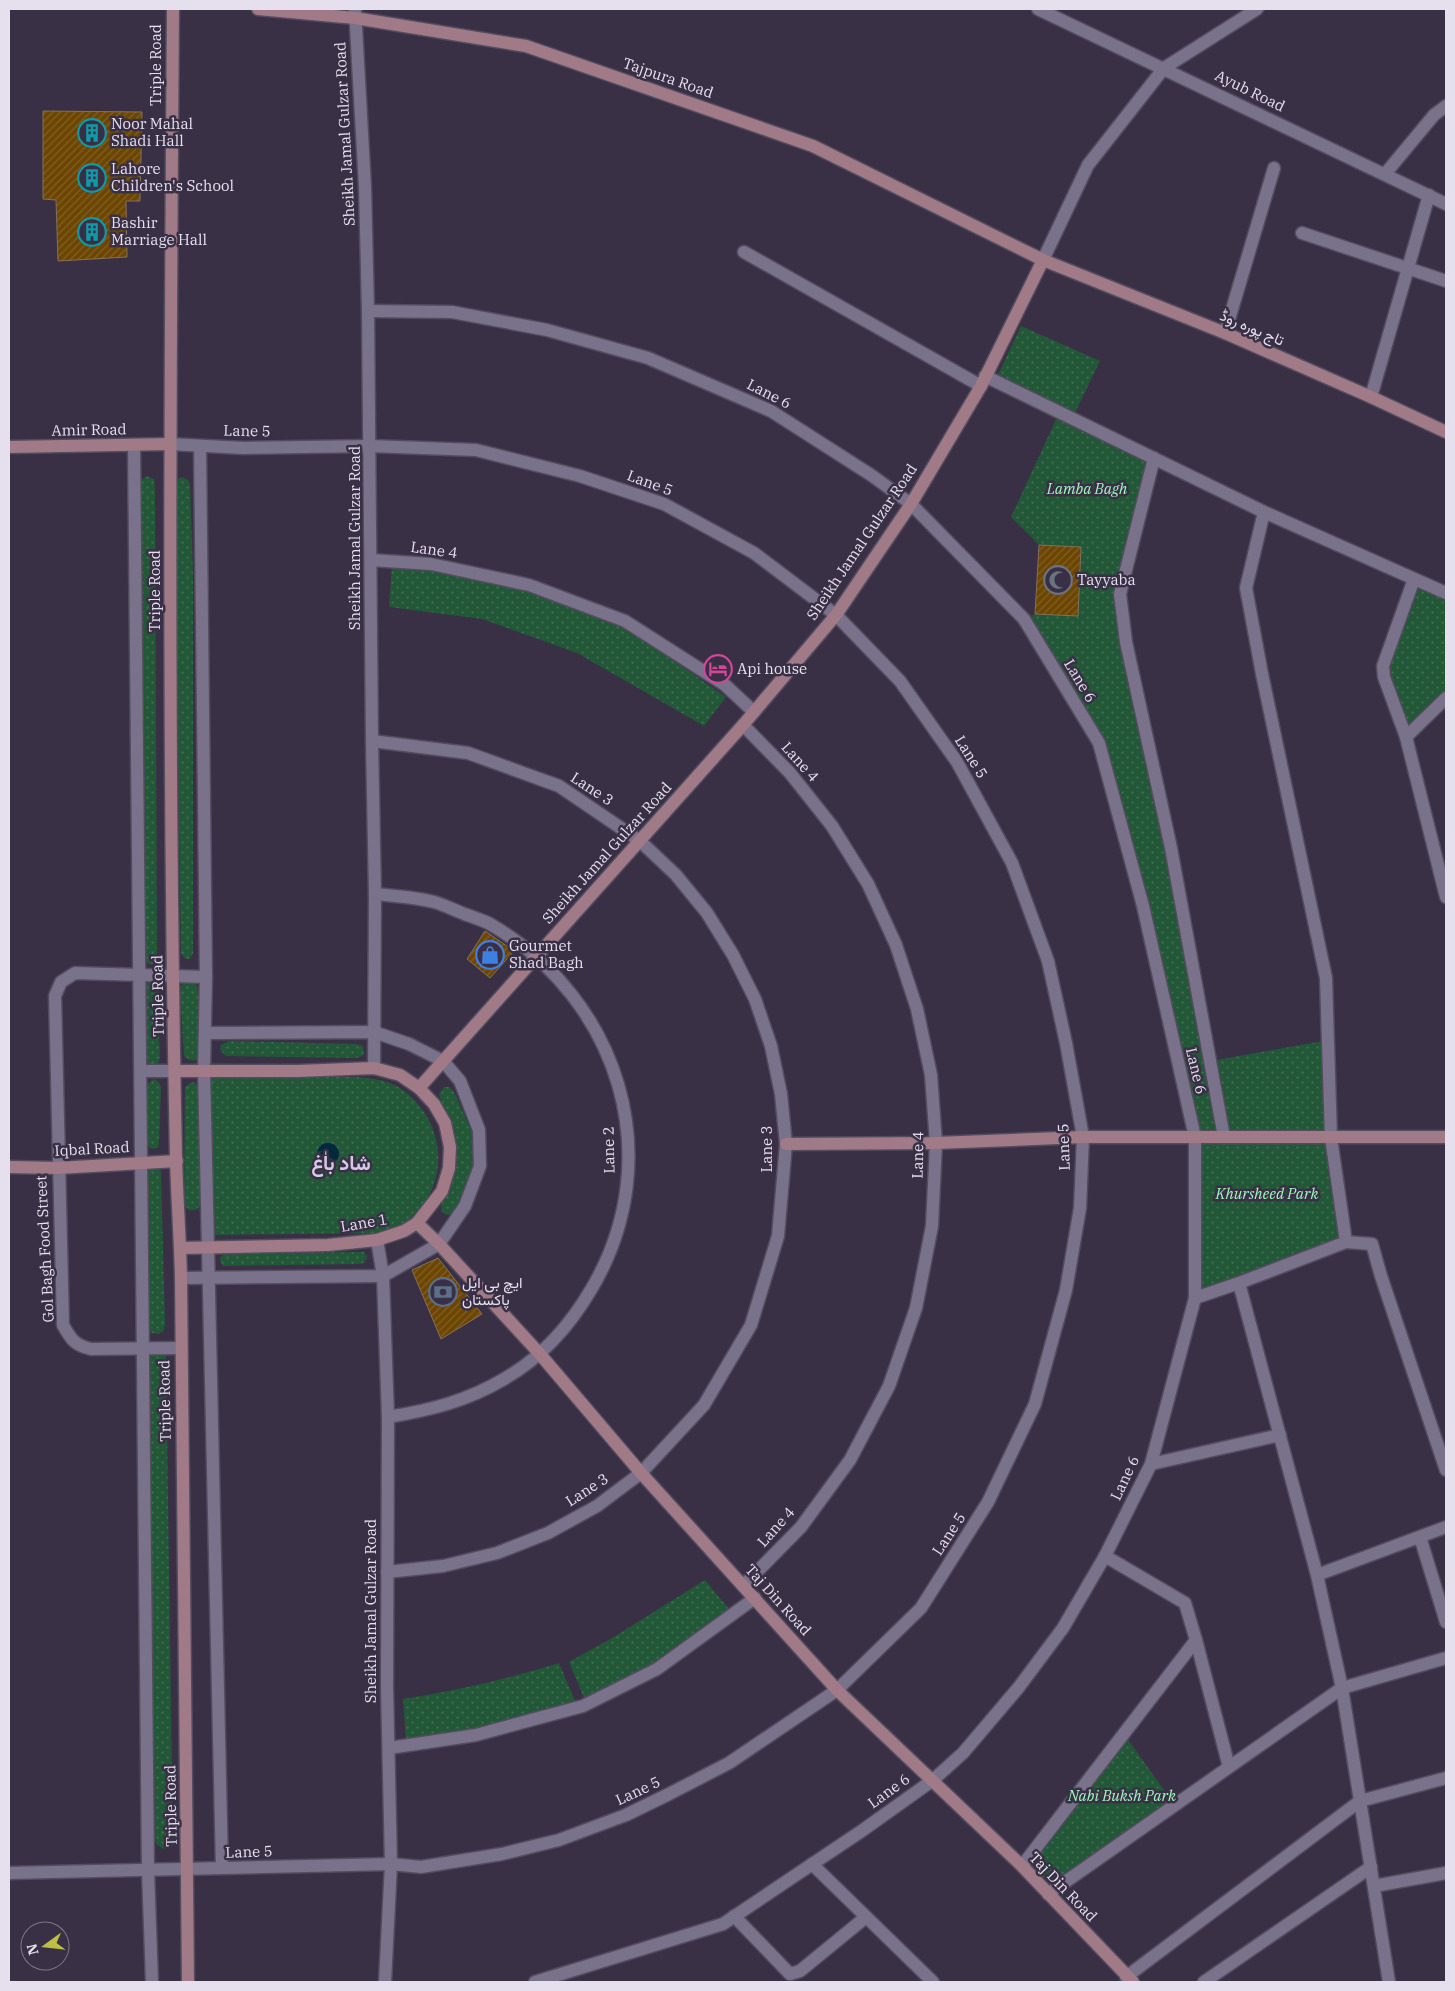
<svg xmlns="http://www.w3.org/2000/svg" width="1455" height="1991" viewBox="0 0 1455 1991" font-family="'IBM Plex Serif',Vazirmatn,serif">
<style>
.grass{fill:url(#grass-dots)}
.water{fill:url(#water-ripples)}
.building{fill:url(#building-hatch);stroke:#83715a}
.lines{fill:none;stroke-linecap:round;stroke-linejoin:round}
.street-casing{stroke:#534c5e;stroke-width:15}
.secondary-casing{stroke:#534c5e;stroke-width:15}
.street{stroke:#7a718a;stroke-width:12}
.secondary{stroke:#a07a86;stroke-width:12}
.labels{text-anchor:middle;stroke-width:5;stroke-linejoin:round;paint-order:stroke}
.street-label{font-size:15px;fill:#e5dfee;stroke:#393046}
.poi-label{font-size:15px;fill:#e5dfee;stroke:#393046;text-anchor:start}
.park-label{font-size:15px;font-style:italic;fill:#9ef9bd;stroke:#393046}
.district-label{font-size:20px;font-weight:bold;fill:#d4c9e6;stroke:#393046}
</style>
<defs>
<pattern id="grass-dots" width="8" height="8" patternUnits="userSpaceOnUse" patternTransform="scale(1.25)"><rect width="8" height="8" fill="#225737"/><path d="M2 2h.1M6 6h.1" fill="none" stroke="#426f54" stroke-width="1.8" stroke-linecap="round"/></pattern>
<pattern id="water-ripples" width="26" height="14" patternUnits="userSpaceOnUse" patternTransform="scale(1.25)"><rect width="26" height="14" fill="#02293b"/><path d="M2 4q2-2 4 0t4 0M15 11q2-2 4 0t4 0" fill="none" stroke="#274858"/></pattern>
<pattern id="building-hatch" width="6" height="6" patternUnits="userSpaceOnUse" patternTransform="scale(1.25)"><rect width="6" height="6" fill="#6c4501"/><path d="M-1 1l2-2M0 6l6-6M5 7l2-2" fill="none" stroke="#815f26"/></pattern>
</defs>
<rect width="100%" height="100%" fill="#393046"/>
<!-- grass -->
<g class="grass">
<path d="M 1021,326 L 1100,361 L 1072,419 L 1154,458 L 1120,594 L 1211,1061 L 1328,1040 L 1346,1242 L 1195,1297 L 1195,1137 L 1099,743 L 1024,619 L 1035,614 L 1078,616 L 1081,547 L 1039,545 L 1011,517 L 1059,413 L 995,381 Z"/>
<path d="M 147,476 L 154,479 L 155,489 L 157,957 L 156,962 L 151,965 L 148,964 L 145,959 L 141,487 L 141,480 Z"/>
<path d="M 182,477 L 188,480 L 190,485 L 193,575 L 193,954 L 190,959 L 186,959 L 181,954 L 174,486 L 176,480 Z"/>
<path d="M 392,564 L 509,585 L 620,623 L 726,697 L 704,726 L 577,653 L 482,619 L 389,607 Z"/>
<path d="M 1414,579 L 1446,593 L 1446,698 L 1406,737 L 1384,677 Z"/>
<path d="M 149,981 L 155,981 L 157,984 L 160,1059 L 158,1063 L 151,1066 L 146,1062 L 145,984 Z"/>
<path d="M 186,981 L 194,982 L 197,987 L 199,997 L 199,1058 C 194,1063 188,1060 184,1056 L 180,994 L 181,986 Z"/>
<path d="M 229,1041 L 356,1044 L 363,1046 L 364,1055 L 357,1058 L 226,1056 L 220,1050 L 221,1045 Z"/>
<path d="M 209,1077 L 360,1077 C 374,1079 388,1080 400,1088 C 445,1118 453,1182 410,1219 C 402,1225 393,1229 383,1233 L 214,1235 Z"/>
<path d="M 154,1079 L 159,1082 L 161,1087 L 159,1144 L 157,1148 L 152,1149 L 145,1144 L 147,1084 Z"/>
<path d="M 194,1082 L 199,1087 L 201,1204 C 198,1209 196,1211 189,1210 L 184,1205 L 185,1087 L 190,1083 Z"/>
<path d="M 444,1087 L 449,1087 C 456,1092 459,1103 462,1110 C 466,1118 470,1127 473,1135 C 480,1161 465,1190 454,1213 L 447,1215 L 441,1211 C 440,1199 454,1177 457,1162 C 460,1138 445,1117 439,1094 Z"/>
<path d="M 158,1168 L 161,1171 L 165,1324 L 164,1330 L 159,1334 L 152,1333 L 149,1330 L 146,1171 L 148,1169 Z"/>
<path d="M 359,1252 L 364,1252 L 367,1256 L 365,1262 L 361,1264 L 223,1266 L 220,1261 L 220,1258 L 224,1254 Z"/>
<path d="M 149,1354 L 164,1354 L 166,1357 L 173,1845 L 169,1848 L 163,1849 L 156,1844 L 155,1837 L 147,1358 Z"/>
<path d="M 705,1580 L 729,1609 L 652,1666 L 629,1678 L 584,1698 L 569,1662 L 612,1638 Z"/>
<path d="M 559,1663 L 576,1703 L 484,1728 L 406,1740 L 403,1699 C 456,1691 508,1679 559,1663 Z"/>
<path d="M 1124,1734 L 1174,1804 L 1048,1894 L 1022,1866 Z"/>
</g>
<!-- water -->
<circle class="water" cx="328" cy="1154" r="11"/>
<!-- building -->
<g class="building">
<path d="M 43,111 L 142,112 L 140,201 L 126,201 L 127,257 L 58,261 L 56,200 L 43,199 Z"/>
<path d="M 1039,545 L 1081,547 L 1078,616 L 1035,614 Z"/>
<path d="M 485,931 L 514,951 L 490,978 L 467,959 Z"/>
<path d="M 438,1258 L 482,1314 L 441,1339 L 412,1270 Z"/>
</g>
<g class="lines">
<defs>
<g id="street">
<path d="M 355,9 L 365,187 L 368,311 L 372,741 L 375,894 L 374,1068"/>
<path d="M 1038,9 L 1446,204"/>
<path d="M 1385,174 L 1434,115 L 1446,106"/>
<path d="M 1302,233 L 1446,281"/>
<path d="M 744,252 L 981,386"/>
<path d="M 1043,260 L 1088,165 L 1164,68 L 1257,9"/>
<path d="M 368,311 L 452,312 L 547,330 L 648,358 L 771,411 L 871,475 L 911,504 L 1024,619 L 1099,743 L 1143,906 L 1195,1137 L 1195,1298 L 1151,1464 L 1105,1556 L 1063,1628 L 1019,1687 L 963,1753 L 933,1780 L 863,1830 L 723,1924 L 535,1982"/>
<path d="M 1225,333 L 1274,168"/>
<path d="M 985,376 L 1264,512 L 1446,593"/>
<path d="M 1371,397 L 1429,195"/>
<path d="M 134,445 L 148,1871 L 152,1982"/>
<path d="M 200,446 L 206,977 L 204,1070 L 222,1868"/>
<path d="M 1154,458 L 1120,594 L 1126,642 L 1171,848 L 1224,1137"/>
<path d="M 1264,512 L 1246,588 L 1262,674 L 1326,978 L 1331,1138 L 1346,1242 L 1372,1244 L 1381,1276 L 1446,1470"/>
<path d="M 371,560 L 431,564 L 529,585 L 625,621 L 725,685 L 754,712"/>
<path d="M 1414,579 L 1383,666 L 1384,677 L 1406,737 L 1446,897"/>
<path d="M 743,725 L 790,773 L 832,826 L 868,884 L 896,945 L 917,1009 L 931,1075 L 936,1143 L 932,1226 L 916,1308 L 889,1386 L 850,1460 L 801,1527 L 743,1586"/>
<path d="M 1406,737 L 1446,698"/>
<path d="M 372,741 L 468,753 L 559,786 L 640,841 L 676,875 L 707,913 L 733,955 L 755,999 L 771,1046 L 781,1094 L 786,1144 L 778,1236 L 751,1325 L 704,1405 L 641,1473 L 597,1506 L 548,1533 L 497,1553 L 443,1566 L 387,1572"/>
<path d="M 375,894 C 394,896 415,897 434,902 C 445,905 456,911 467,915 C 475,918 483,920 490,924 C 619,999 669,1157 592,1288 C 571,1324 541,1358 504,1379 C 467,1401 431,1410 388,1417"/>
<path d="M 141,1071 L 175,1071"/>
<path d="M 377,1240 L 383,1276 L 388,1417 L 387,1687 L 391,1864 L 385,1982"/>
<path d="M 181,1278 L 383,1276 L 439,1244 L 465,1206 L 480,1166 L 479,1130 L 460,1081 L 443,1061 L 409,1044 L 374,1032 L 205,1033"/>
<path d="M 1239,1283 L 1346,1242"/>
<path d="M 1195,1298 L 1239,1283 L 1317,1575 L 1342,1688 L 1389,1982"/>
<path d="M 181,1348 L 91,1349 C 74,1345 71,1339 63,1325 L 55,996 L 61,982 L 75,973 L 206,977"/>
<path d="M 1151,1464 L 1280,1435"/>
<path d="M 1420,1537 L 1446,1622"/>
<path d="M 1105,1556 L 1185,1603 L 1196,1640 L 1229,1767"/>
<path d="M 1317,1575 L 1446,1527"/>
<path d="M 389,1748 L 476,1735 L 583,1706 L 657,1669 L 755,1598"/>
<path d="M 812,1864 L 933,1982"/>
<path d="M 1022,1866 L 1196,1640"/>
<path d="M 9,1873 L 391,1864 L 421,1867 L 502,1854 L 559,1840 L 626,1815 L 669,1794 L 729,1763 L 837,1690 L 921,1608 L 988,1502 L 1035,1404 L 1066,1290 L 1080,1208 L 1083,1137 L 1066,1043 L 1048,961 L 1012,863 L 957,762 L 900,681 L 836,615 L 754,553 L 664,504 L 580,476 L 476,450 L 370,446 L 243,448 L 170,444"/>
<path d="M 1374,1886 L 1446,1873"/>
<path d="M 1048,1894 L 1342,1688 L 1446,1658"/>
<path d="M 734,1916 L 790,1974 L 800,1971 L 866,1917"/>
<path d="M 1126,1977 L 1360,1801 L 1446,1778"/>
<path d="M 1204,1982 L 1371,1867"/>
</g>
<g id="secondary">
<path d="M 173,9 C 170,391 168,774 176,1157 C 177,1197 180,1237 181,1278 L 188,1982"/>
<path d="M 258,9 L 355,18 L 526,46 L 813,146 L 1043,260 L 1225,333 L 1371,397 L 1446,432"/>
<path d="M 9,447 L 170,444"/>
<path d="M 175,1071 L 298,1071 L 374,1068 L 400,1075 L 419,1088 L 434,1104 L 445,1123 L 450,1147 L 449,1168 L 442,1191 L 417,1223 L 404,1231 L 377,1240 L 328,1245 L 180,1248"/>
<path d="M 419,1088 L 743,725 L 836,615 L 911,504 L 981,386 L 1043,260"/>
<path d="M 786,1144 L 936,1143 L 1083,1137 L 1446,1137"/>
<path d="M 9,1167 L 58,1168 L 177,1161"/>
<path d="M 417,1223 L 439,1244 L 539,1353 L 641,1473 L 837,1690 L 1022,1866 L 1133,1982"/>
</g>
</defs>
<!-- street casing -->
<use href="#street" class="street-casing"/>
<!-- secondary casing -->
<use href="#secondary" class="secondary-casing"/>
<!-- street -->
<use href="#street" class="street"/>
<!-- secondary -->
<use href="#secondary" class="secondary"/>
</g>
<!-- icons -->
<defs>
<symbol id="building-ring" viewBox="-11 -11 22 22"><circle r="9.5" fill="#393046" stroke="#0f9aa8" stroke-width="1.5"/><path d="M-4-6H4V6H1V3H-1V6H-4ZM-2.5-4.3h1.7v1.8h-1.7ZM.8-4.3h1.7v1.8H.8ZM-2.5-1h1.7V.8h-1.7ZM.8-1h1.7V.8H.8Z" fill="#0f9aa8"/></symbol>
<symbol id="mosque-ring" viewBox="-11 -11 22 22"><circle r="9.5" fill="#393046" stroke="#6b7280" stroke-width="1.5"/><path d="M3.5-4.9A6 6 0 1 0 3.5 4.9A5 5 0 1 1 3.5-4.9Z" fill="#6b7280"/></symbol>
<symbol id="hotel-ring" viewBox="-11 -11 22 22"><circle r="9.5" fill="#393046" stroke="#d1479c" stroke-width="1.5"/><path d="M-6-4.5h1.5V1H6V5H4.5V3h-9V5H-6ZM-4 0a1.8 1.8 0 1 1 3.6 0ZM.5 0V-2.5h3Q6-2.5 6 0Z" fill="#d1479c"/></symbol>
<symbol id="shop-ring" viewBox="-11 -11 22 22"><circle r="9.5" fill="#393046" stroke="#3f7fe0" stroke-width="1.5"/><path d="M-5-2.5h2.3a2.7 3.5 0 0 1 5.4 0H5L5.5 6h-11ZM-1.5-2.5h3a1.5 2.3 0 0 0-3 0Z" fill="#3f7fe0"/></symbol>
<symbol id="bank-ring" viewBox="-11 -11 22 22"><circle r="9.5" fill="#393046" stroke="#5c6f8a" stroke-width="1.5"/><path d="M-6-4H6V4H-6ZM0-2.3a2.3 2.3 0 1 0 0 4.6a2.3 2.3 0 1 0 0-4.6Z" fill="#5c6f8a"/></symbol>
</defs>
<g fill-rule="evenodd">
<use href="#building-ring" x="76" y="117" width="32" height="32"/>
<use href="#building-ring" x="76" y="162" width="32" height="32"/>
<use href="#building-ring" x="76" y="216" width="32" height="32"/>
<use href="#mosque-ring" x="1042" y="564" width="32" height="32"/>
<use href="#hotel-ring" x="702" y="653" width="32" height="32"/>
<use href="#shop-ring" x="474" y="939" width="32" height="32"/>
<use href="#bank-ring" x="427" y="1276" width="32" height="32"/>
</g>
<g class="labels">
<!-- street labels -->
<g class="street-label">
<text transform="translate(156 65) rotate(-90)" y="5">Triple Road</text>
<text transform="translate(668 78) rotate(19)" y="5">Tajpura Road</text>
<text transform="translate(1250 91) rotate(26)" y="5">Ayub Road</text>
<text transform="translate(345 134) rotate(-93)" y="5">Sheikh Jamal Gulzar Road</text>
<text transform="translate(1252 328) rotate(23)" y="5">تاج پورہ روڈ</text>
<text transform="translate(769 394) rotate(27)" y="5">Lane 6</text>
<text transform="translate(89 430) rotate(-1)" y="5">Amir Road</text>
<text transform="translate(247 431) rotate(1)" y="5">Lane 5</text>
<text transform="translate(650 483) rotate(20)" y="5">Lane 5</text>
<text transform="translate(355 538) rotate(-90)" y="5">Sheikh Jamal Gulzar Road</text>
<text transform="translate(862 542) rotate(-56)" y="5">Sheikh Jamal Gulzar Road</text>
<text transform="translate(434 550) rotate(8)" y="5">Lane 4</text>
<text transform="translate(155 591) rotate(-90)" y="5">Triple Road</text>
<text transform="translate(1080 681) rotate(59)" y="5">Lane 6</text>
<text transform="translate(971 757) rotate(58)" y="5">Lane 5</text>
<text transform="translate(800 762) rotate(48)" y="5">Lane 4</text>
<text transform="translate(592 789) rotate(33)" y="5">Lane 3</text>
<text transform="translate(607 853) rotate(-48)" y="5">Sheikh Jamal Gulzar Road</text>
<text transform="translate(158 996) rotate(-91)" y="5">Triple Road</text>
<text transform="translate(1196 1071) rotate(77)" y="5">Lane 6</text>
<text transform="translate(1064 1147) rotate(-92)" y="5">Lane 5</text>
<text transform="translate(92 1149) rotate(-3)" y="5">Iqbal Road</text>
<text transform="translate(767 1149) rotate(-90)" y="5">Lane 3</text>
<text transform="translate(609 1150) rotate(-91)" y="5">Lane 2</text>
<text transform="translate(918 1155) rotate(-89)" y="5">Lane 4</text>
<text transform="translate(364 1223) rotate(-10)" y="5">Lane 1</text>
<text transform="translate(45 1249) rotate(-93)" y="5">Gol Bagh Food Street</text>
<text transform="translate(165 1401) rotate(-91)" y="5">Triple Road</text>
<text transform="translate(1125 1478) rotate(-65)" y="5">Lane 6</text>
<text transform="translate(587 1490) rotate(-33)" y="5">Lane 3</text>
<text transform="translate(776 1527) rotate(-48)" y="5">Lane 4</text>
<text transform="translate(949 1534) rotate(-57)" y="5">Lane 5</text>
<text transform="translate(778 1600) rotate(48)" y="5">Taj Din Road</text>
<text transform="translate(371 1611) rotate(-90)" y="5">Sheikh Jamal Gulzar Road</text>
<text transform="translate(638 1791) rotate(-25)" y="5">Lane 5</text>
<text transform="translate(889 1791) rotate(-36)" y="5">Lane 6</text>
<text transform="translate(171 1806) rotate(-91)" y="5">Triple Road</text>
<text transform="translate(249 1852) rotate(-2)" y="5">Lane 5</text>
<text transform="translate(1063 1887) rotate(46)" y="5">Taj Din Road</text>
</g>
<!-- poi labels -->
<g class="poi-label">
<text x="111" y="129">Noor Mahal<tspan x="111" dy="17">Shadi Hall</tspan></text>
<text x="111" y="174">Lahore<tspan x="111" dy="17">Children's School</tspan></text>
<text x="111" y="228">Bashir<tspan x="111" dy="17">Marriage Hall</tspan></text>
<text x="1077" y="585">Tayyaba</text>
<text x="737" y="674">Api house</text>
<text x="509" y="951">Gourmet<tspan x="509" dy="17">Shad Bagh</tspan></text>
<text x="462" y="1288">ایچ بی ایل<tspan x="462" dy="17">پاکستان</tspan></text>
</g>
<!-- park labels -->
<g class="park-label">
<text x="1087" y="494">Lamba Bagh</text>
<text x="1267" y="1199">Khursheed Park</text>
<text x="1122" y="1801">Nabi Buksh Park</text>
</g>
<!-- district labels -->
<g class="district-label">
<text x="341" y="1170">شاد باٰغ</text>
</g>
</g>
<!-- border -->
<rect width="1455" height="1991" fill="none" stroke="#e5dfee" stroke-width="20"/>
<!-- north arrow -->
<g transform="translate(45 1946) rotate(255)"><circle r="24" fill="#393046" stroke="#7e7689"/>
<path d="M0-4L9 19L0 12L-9 19Z" fill="#bac045"/>
<text y="-8" font-size="14" font-weight="bold" text-anchor="middle" fill="#e5dfee">N</text>
</g>
</svg>
